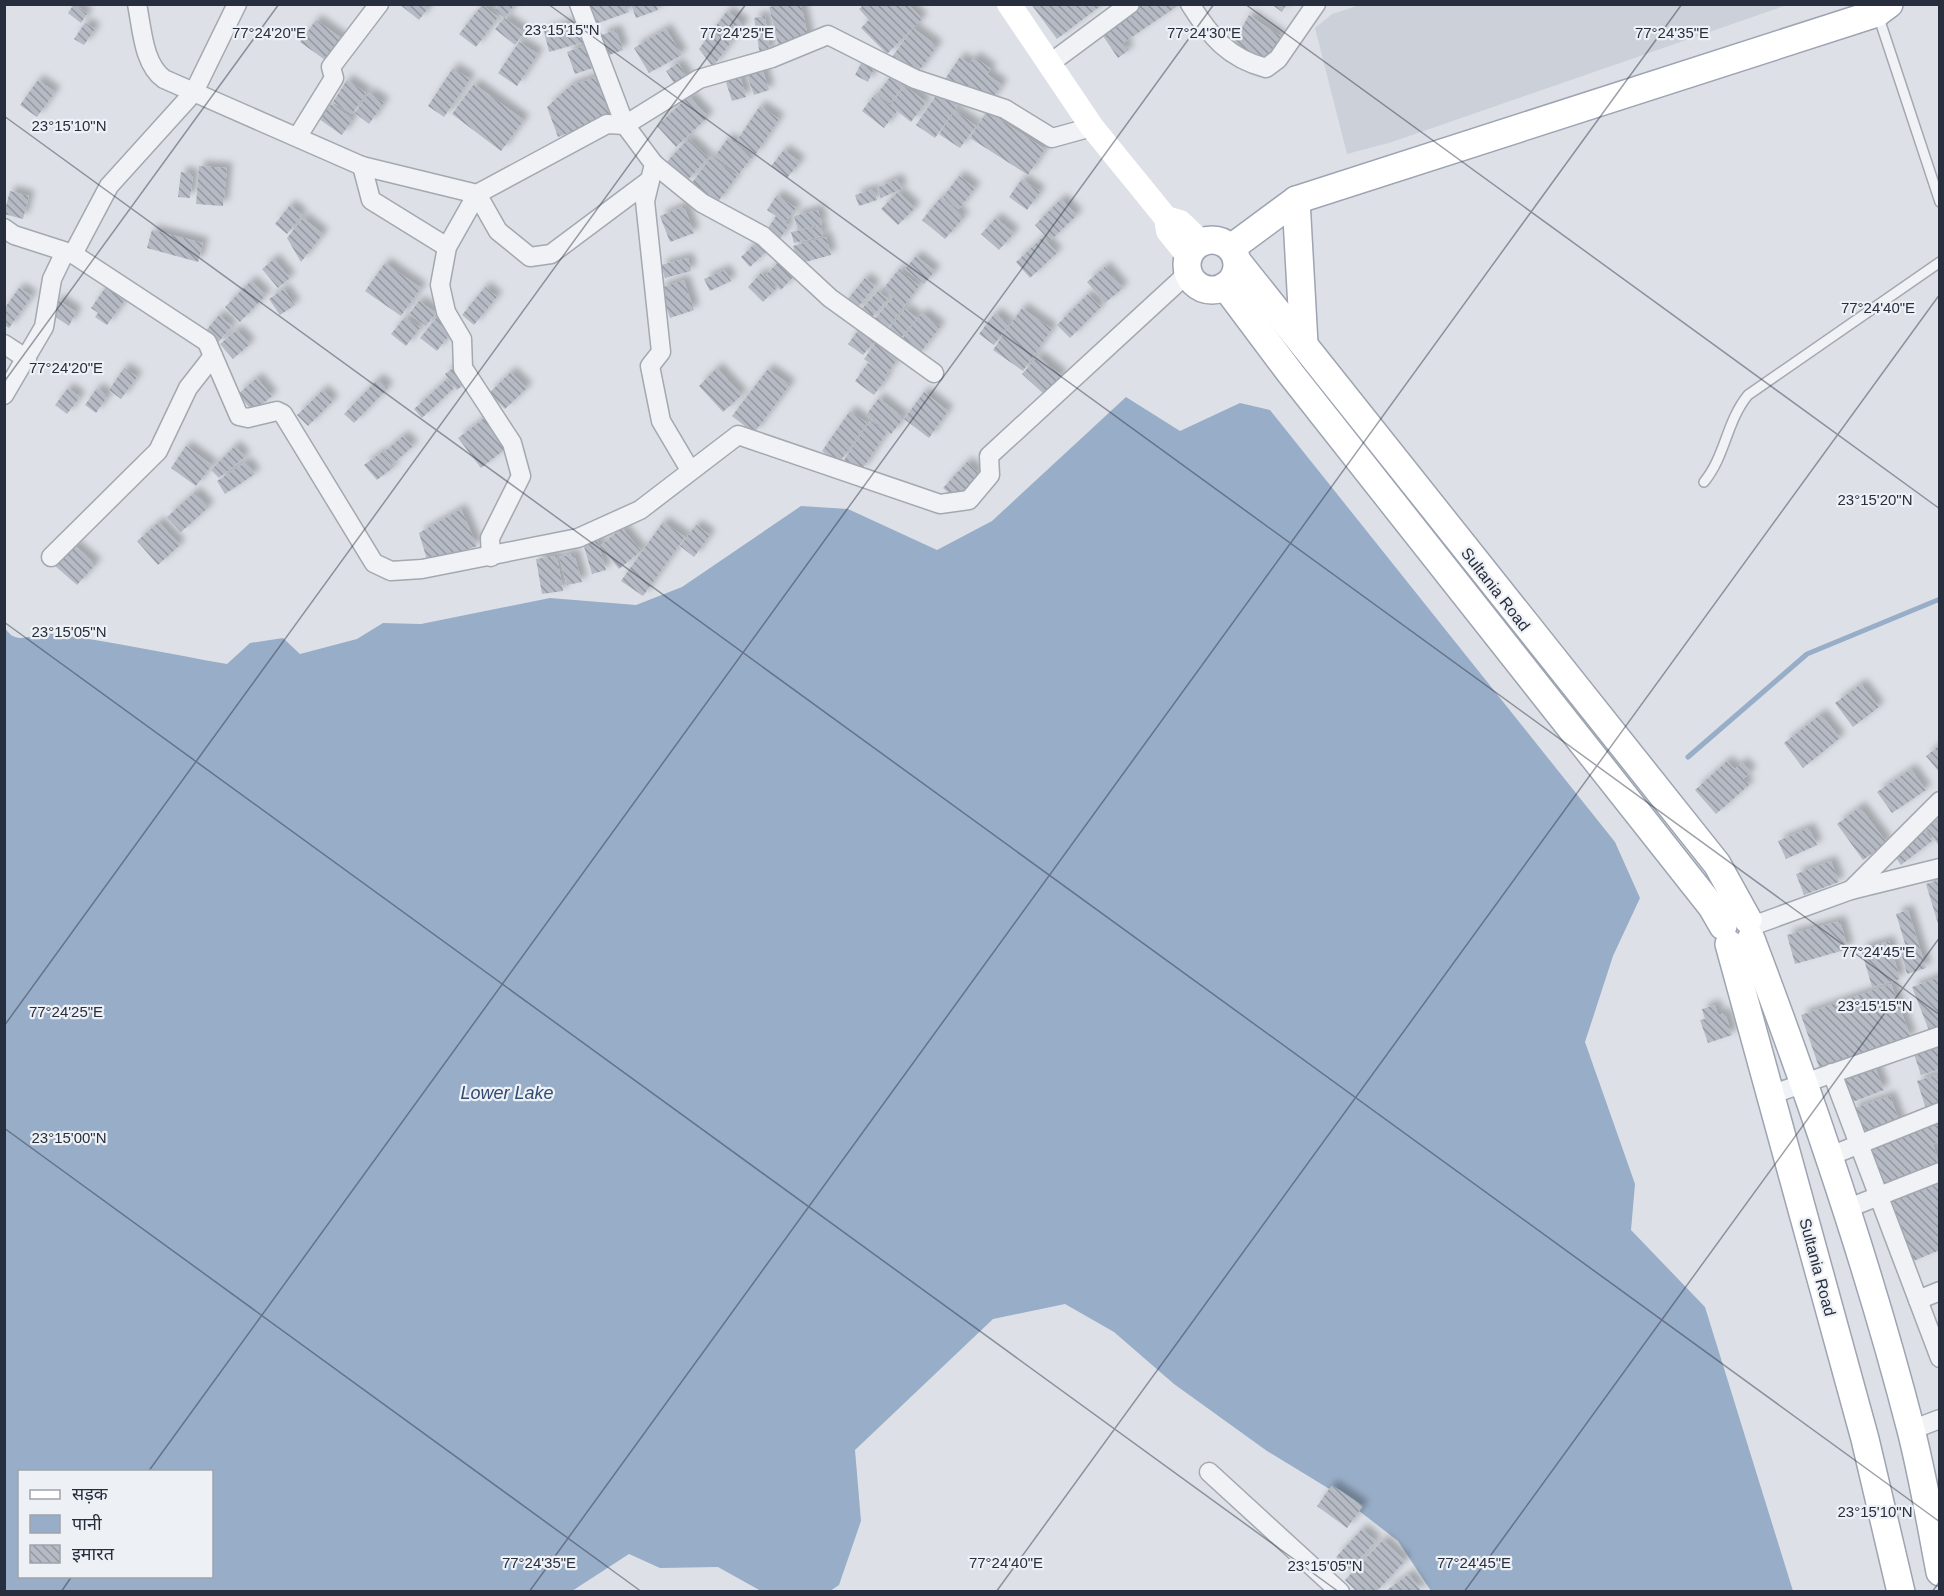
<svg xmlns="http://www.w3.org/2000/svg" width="1944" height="1596" viewBox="0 0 1944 1596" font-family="Helvetica,'Noto Sans Devanagari',sans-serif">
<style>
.built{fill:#cbd0d9}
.water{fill:#98adc7;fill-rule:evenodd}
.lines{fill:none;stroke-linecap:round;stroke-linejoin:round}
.stream{stroke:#98adc7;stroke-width:5}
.building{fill:url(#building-back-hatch);filter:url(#shadow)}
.service-casing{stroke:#a3a8b1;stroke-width:12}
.minor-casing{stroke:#a3a8b1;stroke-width:21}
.primary-casing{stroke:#9da4b2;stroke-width:30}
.service{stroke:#f0f2f5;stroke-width:9}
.minor{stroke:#f0f2f5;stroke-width:18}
.secondary{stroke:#fff;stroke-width:24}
.primary{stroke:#fff;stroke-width:27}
.ticks{fill:none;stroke:#272e3d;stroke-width:1.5;stroke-opacity:0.45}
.labels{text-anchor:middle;stroke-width:4.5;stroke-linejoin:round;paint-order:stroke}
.street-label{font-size:16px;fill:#272e3d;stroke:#edf0f5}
.water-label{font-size:18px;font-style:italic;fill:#324b71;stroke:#edf0f5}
.ticks-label{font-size:15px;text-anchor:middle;fill:#272e3d;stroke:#edf0f5;stroke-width:4.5;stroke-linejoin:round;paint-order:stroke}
</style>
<defs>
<pattern id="building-back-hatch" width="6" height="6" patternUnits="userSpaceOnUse" patternTransform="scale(1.5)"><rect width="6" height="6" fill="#b5bac4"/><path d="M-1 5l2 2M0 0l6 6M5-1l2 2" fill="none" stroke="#9398a0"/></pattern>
<filter id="shadow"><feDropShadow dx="5.5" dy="-5.5" stdDeviation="3" flood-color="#0004"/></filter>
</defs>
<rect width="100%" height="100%" fill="#dde1e7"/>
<!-- built -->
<path class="built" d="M 1363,4 L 1787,4 L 1787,5 L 1392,142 L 1347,154 L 1315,28 L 1332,14 Z"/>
<!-- water -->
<path class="water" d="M 1126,397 L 1180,431 L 1240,403 L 1270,410 L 1615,842 L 1640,898 L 1613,956 L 1585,1042 L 1635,1184 L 1631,1230 L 1705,1307 L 1793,1591 L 1431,1591 L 1398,1541 L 1336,1493 L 1267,1451 L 1174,1384 L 1114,1332 L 1065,1304 L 993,1319 L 855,1450 L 861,1521 L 839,1585 L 830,1591 L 761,1591 L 718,1567 L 660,1568 L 629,1554 L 572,1591 L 5,1591 L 4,626 C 16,649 33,631 53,634 C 111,641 169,654 227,664 L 250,643 L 283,638 L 300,654 L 357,639 L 383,623 L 421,624 L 550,598 L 636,605 L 682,587 L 801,506 L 848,509 L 937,550 L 992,521 ZM 20,1472 L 212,1472 L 212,1576 L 20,1576 Z"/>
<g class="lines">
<!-- stream -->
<path class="stream" d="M 1688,757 L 1807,654 L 1940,599"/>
</g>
<!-- building -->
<g class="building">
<path d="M 74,4 L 87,14 L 81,23 L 68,13 Z"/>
<path d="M 399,4 L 431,4 L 419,20 Z"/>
<path d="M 499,4 L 515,4 L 505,18 L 495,10 Z"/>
<path d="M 585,4 L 626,4 L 629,12 L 593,25 Z"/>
<path d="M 631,4 L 656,4 L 658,10 L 636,18 Z"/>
<path d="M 783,4 L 801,4 L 809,41 L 779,48 L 769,7 Z"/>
<path d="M 859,4 L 908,4 L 922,19 L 887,54 L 861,28 L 869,20 L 859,9 L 862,7 Z"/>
<path d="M 1031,4 L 1103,4 L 1057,39 Z"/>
<path d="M 1142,4 L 1174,4 L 1176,7 L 1123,43 L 1129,50 L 1118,58 L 1101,33 Z"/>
<path d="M 1271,4 L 1287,4 L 1282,12 Z"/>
<path d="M 482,5 L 498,17 L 476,47 L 459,34 Z"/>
<path d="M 727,11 L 744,24 L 713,67 L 699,49 Z"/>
<path d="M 1249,15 L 1281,37 L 1263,62 L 1234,42 Z"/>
<path d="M 765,16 L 770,53 L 760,55 L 754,18 Z"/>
<path d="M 504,18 L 524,32 L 515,45 L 495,29 Z"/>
<path d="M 316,20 L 344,40 L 328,62 L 300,42 Z"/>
<path d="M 582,20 L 588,41 L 549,52 L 544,31 Z"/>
<path d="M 85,23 L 95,29 L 84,45 L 74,39 Z"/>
<path d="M 913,28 L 937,46 L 916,75 L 892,57 Z"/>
<path d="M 666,29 L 682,55 L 649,73 L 634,48 Z"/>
<path d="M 616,30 L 623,50 L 609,55 L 601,35 Z"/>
<path d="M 519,42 L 538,54 L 517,86 L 498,73 Z"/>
<path d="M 591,43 L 599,66 L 575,74 L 567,52 Z"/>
<path d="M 960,57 L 969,64 L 974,57 L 991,69 L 987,74 L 1002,85 L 990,102 L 943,82 Z"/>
<path d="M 864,58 L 876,64 L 868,82 L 855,75 Z"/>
<path d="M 678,63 L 689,80 L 677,88 L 666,71 Z"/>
<path d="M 453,68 L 470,79 L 444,117 L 428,106 Z"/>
<path d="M 762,68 L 769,90 L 754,95 L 746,73 Z"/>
<path d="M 739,71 L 746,97 L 732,101 L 724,76 Z"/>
<path d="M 894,72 L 906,82 L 890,103 L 877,94 Z"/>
<path d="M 601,75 L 616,115 L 558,137 L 547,107 L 570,86 Z"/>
<path d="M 38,80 L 55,92 L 37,117 L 20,105 Z"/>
<path d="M 347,80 L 366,93 L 352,114 L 333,102 Z"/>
<path d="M 474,84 L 524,120 L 501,151 L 452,114 Z"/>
<path d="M 905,86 L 926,102 L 911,122 L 897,111 L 884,128 L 862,111 L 875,94 L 890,106 Z"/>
<path d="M 940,90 L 959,103 L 935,138 L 916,125 Z"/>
<path d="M 369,93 L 384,103 L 369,124 L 355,113 Z"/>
<path d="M 689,96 L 708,117 L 676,147 L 657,126 Z"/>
<path d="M 331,104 L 353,119 L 342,135 L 319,119 Z"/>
<path d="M 760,106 L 779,119 L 755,155 L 736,142 Z"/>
<path d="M 955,111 L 976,126 L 960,148 L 939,134 Z"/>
<path d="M 987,111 L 1045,149 L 1028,175 L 970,138 Z"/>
<path d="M 728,138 L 752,157 L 739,174 L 715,156 Z"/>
<path d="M 688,139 L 708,158 L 684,184 L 664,165 Z"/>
<path d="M 784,150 L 800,162 L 787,178 L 771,166 Z"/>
<path d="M 711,157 L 737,176 L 717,203 L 691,184 Z"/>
<path d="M 199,166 L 227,168 L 223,206 L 196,204 Z"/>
<path d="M 181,172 L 193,174 L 190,198 L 178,197 Z"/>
<path d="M 959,176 L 975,188 L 959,209 L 943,197 Z"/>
<path d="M 897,179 L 902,189 L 881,198 L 877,188 Z"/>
<path d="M 1022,179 L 1040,192 L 1027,210 L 1009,197 Z"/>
<path d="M 874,189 L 877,200 L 859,206 L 855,195 Z"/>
<path d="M 10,191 L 29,196 L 23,219 L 4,214 Z"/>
<path d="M 898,192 L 915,208 L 898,225 L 881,209 Z"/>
<path d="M 777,195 L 796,208 L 785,223 L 789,225 L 778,242 L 765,233 L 776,216 L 767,210 Z"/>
<path d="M 941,197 L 964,217 L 945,239 L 922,220 Z"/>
<path d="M 1061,199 L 1077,215 L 1050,241 L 1035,225 Z"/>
<path d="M 290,205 L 302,215 L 287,234 L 275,224 Z"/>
<path d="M 684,206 L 694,233 L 670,242 L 660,216 Z"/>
<path d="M 818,210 L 822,224 L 798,230 L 794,216 Z"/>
<path d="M 303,218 L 323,234 L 301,262 L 287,238 Z"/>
<path d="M 996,218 L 1014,233 L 999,250 L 981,234 Z"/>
<path d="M 821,226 L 823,236 L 794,243 L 791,232 Z"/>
<path d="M 152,230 L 203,243 L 198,262 L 147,248 Z"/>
<path d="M 762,237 L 771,247 L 750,267 L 741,257 Z"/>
<path d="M 826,237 L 831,255 L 798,264 L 793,246 Z"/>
<path d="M 1043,237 L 1057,253 L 1030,278 L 1016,262 Z"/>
<path d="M 916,256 L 935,271 L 924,284 L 905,269 Z"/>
<path d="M 783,257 L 798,272 L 781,290 L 766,275 Z"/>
<path d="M 688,258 L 691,271 L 665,278 L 661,265 Z"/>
<path d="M 274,259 L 290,278 L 278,288 L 262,269 Z"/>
<path d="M 385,263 L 421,288 L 401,316 L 365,291 Z"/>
<path d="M 1105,267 L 1123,288 L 1105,303 L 1087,282 Z"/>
<path d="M 899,269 L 919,286 L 884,333 L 871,324 L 893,297 L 883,289 Z"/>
<path d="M 725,270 L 731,281 L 710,291 L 704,279 Z"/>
<path d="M 761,273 L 776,289 L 763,302 L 748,287 Z"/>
<path d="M 865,278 L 875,286 L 854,312 L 844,304 Z"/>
<path d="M 684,280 L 694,310 L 670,318 L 660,288 Z"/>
<path d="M 251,281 L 266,295 L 240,322 L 225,307 Z"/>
<path d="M 108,284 L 127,297 L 107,325 L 95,317 L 98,313 L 91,308 Z"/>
<path d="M 485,287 L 497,297 L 474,325 L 462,315 Z"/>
<path d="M 19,288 L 32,296 L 9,328 L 4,325 L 4,309 Z"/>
<path d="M 284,289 L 295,305 L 280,315 L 269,299 Z"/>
<path d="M 878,291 L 888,299 L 867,322 L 858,313 Z"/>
<path d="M 1088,294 L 1101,307 L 1070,338 L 1057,325 Z"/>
<path d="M 58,300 L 76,312 L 69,326 L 50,313 Z"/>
<path d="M 419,301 L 436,313 L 426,326 L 409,314 Z"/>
<path d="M 1022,308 L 1052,329 L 1023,371 L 993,350 Z"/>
<path d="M 905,309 L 917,318 L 896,344 L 884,335 Z"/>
<path d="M 922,313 L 940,327 L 917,357 L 899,343 Z"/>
<path d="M 995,313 L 1009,324 L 994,345 L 979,334 Z"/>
<path d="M 219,315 L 232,326 L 217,344 L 204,333 Z"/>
<path d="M 405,317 L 420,328 L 406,346 L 391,334 Z"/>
<path d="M 437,317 L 453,330 L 437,351 L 420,338 Z"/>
<path d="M 862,325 L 878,337 L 863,355 L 848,344 Z"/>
<path d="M 237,330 L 250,344 L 233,359 L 220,344 Z"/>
<path d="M 880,337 L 902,353 L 886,375 L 864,359 Z"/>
<path d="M 1038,356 L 1062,376 L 1045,395 L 1022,374 Z"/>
<path d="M 868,363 L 887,377 L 874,395 L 855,381 Z"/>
<path d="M 457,365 L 469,380 L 457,390 L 445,374 Z"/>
<path d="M 124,368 L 137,377 L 121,399 L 109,390 Z"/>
<path d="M 717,368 L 742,395 L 723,412 L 699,386 Z"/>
<path d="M 768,369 L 790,385 L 754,433 L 732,416 Z"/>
<path d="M 511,372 L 527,388 L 505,409 L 489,393 Z"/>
<path d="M 257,378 L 272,396 L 253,412 L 238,394 Z"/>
<path d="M 378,379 L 388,388 L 354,423 L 344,414 Z"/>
<path d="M 446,380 L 454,388 L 422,418 L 414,409 Z"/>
<path d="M 68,388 L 80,397 L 67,414 L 55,405 Z"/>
<path d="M 97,388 L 108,396 L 96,413 L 85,405 Z"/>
<path d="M 323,390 L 333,401 L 308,426 L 297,415 Z"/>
<path d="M 924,392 L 948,411 L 929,438 L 904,419 Z"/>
<path d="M 879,398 L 904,418 L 891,434 L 866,415 Z"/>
<path d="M 850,411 L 867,423 L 839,463 L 822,451 Z"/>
<path d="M 486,417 L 509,446 L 481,468 L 458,438 Z"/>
<path d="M 870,421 L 887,432 L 861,471 L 844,460 Z"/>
<path d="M 403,436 L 413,446 L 394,463 L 384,452 Z"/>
<path d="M 186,446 L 212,465 L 196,486 L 171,468 Z"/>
<path d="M 235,446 L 245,457 L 219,478 L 211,470 Z"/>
<path d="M 382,452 L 394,467 L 377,480 L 364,465 Z"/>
<path d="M 246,462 L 255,474 L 225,494 L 217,481 Z"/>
<path d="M 967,462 L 979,474 L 956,499 L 943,488 Z"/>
<path d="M 195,492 L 209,507 L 181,532 L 167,517 Z"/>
<path d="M 461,509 L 477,546 L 428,563 L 419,533 Z"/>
<path d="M 159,522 L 180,545 L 158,565 L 137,541 Z"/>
<path d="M 663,522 L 685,537 L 643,596 L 621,581 Z"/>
<path d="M 696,525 L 710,535 L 694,557 L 680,546 Z"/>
<path d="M 622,528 L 641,551 L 619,569 L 600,546 Z"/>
<path d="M 597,539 L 606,570 L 592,574 L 583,543 Z"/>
<path d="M 73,544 L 96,564 L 77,585 L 54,565 Z"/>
<path d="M 574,554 L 582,582 L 567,585 L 559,557 Z"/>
<path d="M 557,556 L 563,591 L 542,594 L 536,559 Z"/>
<path d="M 1861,684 L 1879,707 L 1853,727 L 1835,703 Z"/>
<path d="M 1821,714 L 1840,738 L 1803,768 L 1784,743 Z"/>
<path d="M 1940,745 L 1940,773 L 1926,756 Z"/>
<path d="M 1727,761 L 1735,769 L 1742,762 L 1751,772 L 1743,779 L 1749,785 L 1716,814 L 1695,790 Z"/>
<path d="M 1911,769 L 1926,790 L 1892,813 L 1877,792 Z"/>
<path d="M 1860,807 L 1887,843 L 1863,860 L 1837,824 Z"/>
<path d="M 1936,820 L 1940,825 L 1940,847 L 1926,828 Z"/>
<path d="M 1809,828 L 1817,845 L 1786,859 L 1778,841 Z"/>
<path d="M 1925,831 L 1932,841 L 1901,865 L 1894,855 Z"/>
<path d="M 1831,861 L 1839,882 L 1804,895 L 1796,874 Z"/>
<path d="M 1940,880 L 1940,927 L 1939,927 L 1926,884 Z"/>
<path d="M 1908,910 L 1926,968 L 1907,974 L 1900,949 L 1906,947 L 1896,914 Z"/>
<path d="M 1840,921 L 1848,949 L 1795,964 L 1787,935 Z"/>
<path d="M 1889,941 L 1900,979 L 1872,987 L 1861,949 Z"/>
<path d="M 1940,977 L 1940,1030 L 1930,1033 L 1912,987 Z"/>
<path d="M 1891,984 L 1911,1038 L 1820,1070 L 1801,1015 Z"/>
<path d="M 1715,1005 L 1718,1015 L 1725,1013 L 1732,1035 L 1708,1043 L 1700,1020 L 1705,1019 L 1702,1009 Z"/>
<path d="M 1940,1041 L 1940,1069 L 1921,1075 L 1913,1051 Z"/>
<path d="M 1873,1061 L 1884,1090 L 1850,1103 L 1839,1074 Z"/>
<path d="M 1936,1075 L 1940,1087 L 1940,1108 L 1927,1112 L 1917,1081 Z"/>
<path d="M 1890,1096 L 1901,1125 L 1863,1139 L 1852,1109 Z"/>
<path d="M 1933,1118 L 1936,1126 L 1940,1124 L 1940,1141 L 1933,1144 L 1940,1167 L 1882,1189 L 1864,1144 Z"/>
<path d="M 1940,1181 L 1940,1250 L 1906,1264 L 1882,1204 Z"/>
<path d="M 1332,1485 L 1363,1506 L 1347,1528 L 1317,1506 Z"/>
<path d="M 1362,1529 L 1376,1541 L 1350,1570 L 1336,1557 Z"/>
<path d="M 1383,1540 L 1405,1561 L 1376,1592 L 1357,1592 L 1345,1580 Z"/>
<path d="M 1409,1574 L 1422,1592 L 1384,1592 Z"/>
</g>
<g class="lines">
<defs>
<g id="service">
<path d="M 1878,15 L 1940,202"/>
<path d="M 1704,482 C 1726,455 1726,422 1748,395 L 1940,262"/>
</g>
<g id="minor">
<path d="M 137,4 C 142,28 143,64 164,79 L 362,166 L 477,194 L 607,124 L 625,125 L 699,79 L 772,58 L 828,35 L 915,79 L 1005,109 L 1052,138 L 1092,127"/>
<path d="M 579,4 L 625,125 L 654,164 L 645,201 L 661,352 L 650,366 L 661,421 L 690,470"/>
<path d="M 1190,4 C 1210,36 1228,58 1266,68 L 1278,59 L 1316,4"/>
<path d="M 1049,64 L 1130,4"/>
<path d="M 298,136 L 334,78 L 331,67 L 379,4"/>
<path d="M 654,164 L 702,203 L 763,236 L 830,298 L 934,373"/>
<path d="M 362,166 L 371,200 L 447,247"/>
<path d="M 4,228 L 14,235 L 73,254 L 207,342 L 239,416 L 248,418 L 277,411 L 283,414 L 374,563 L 391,571 L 422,569 L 578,538 L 640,510 L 738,435 L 940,504 L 969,500 L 990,475 L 989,456 L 1188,273"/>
<path d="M 73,254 L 109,186 L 194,92 L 237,4"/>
<path d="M 4,344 L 27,359"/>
<path d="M 4,395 L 44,327 L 52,279 L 65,252"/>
<path d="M 51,557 L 158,451 L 188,388 L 213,356"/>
<path d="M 491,557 L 490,538 L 521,476 L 512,443 L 463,368 L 462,339 L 446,312 L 440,285 L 447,247 L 477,194 L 498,231 L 530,257 L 551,254 L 650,180"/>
<path d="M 1851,890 L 1940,801"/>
<path d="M 1752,926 L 1851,890 L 1940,868"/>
<path d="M 1832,1073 L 1940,1358"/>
<path d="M 1770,1095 L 1940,1036"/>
<path d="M 1830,1156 L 1940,1112"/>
<path d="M 1846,1209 L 1940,1172"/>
<path d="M 1918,1300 L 1940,1291"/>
<path d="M 1911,1430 L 1940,1419"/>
<path d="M 1209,1472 L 1340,1592"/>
</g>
<g id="primary">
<path d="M 1296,200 L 1304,344"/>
<circle cx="1212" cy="265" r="25"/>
<path d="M 1231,248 L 1296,200 L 1877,13 L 1889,4"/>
<path d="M 1237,261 L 1717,864 L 1748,920"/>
<path d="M 1225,286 L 1291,374 L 1712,907 L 1723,926"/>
<path d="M 1751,939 C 1812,1100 1868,1263 1911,1430 C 1923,1477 1931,1525 1940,1572"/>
<path d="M 1729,944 L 1865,1439 L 1901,1592"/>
</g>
</defs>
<!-- service casing -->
<use href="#service" class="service-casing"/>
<!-- minor casing -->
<use href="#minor" class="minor-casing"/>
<!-- primary casing -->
<use href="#primary" class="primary-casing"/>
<!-- service -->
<use href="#service" class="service"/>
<!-- minor -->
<use href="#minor" class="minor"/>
<!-- secondary -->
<g class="secondary">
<path d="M 1009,4 L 1092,127 L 1166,218 L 1168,231 L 1189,257"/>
<path d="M 1166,218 L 1180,222 L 1202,243"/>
</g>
<!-- primary -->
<use href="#primary" class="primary"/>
</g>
<!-- ticks -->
<path class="ticks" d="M 548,4 L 1940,1015M 1245,4 L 1940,509M 4,116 L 1940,1522M 4,382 L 279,4M 4,622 L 1339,1592M 4,1026 L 746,4M 4,1128 L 642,1592M 148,1472 L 1214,4M 61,1592 L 72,1576M 529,1592 L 1682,4M 996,1592 L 1940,294M 1464,1592 L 1940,937M 1932,1592 L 1940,1581"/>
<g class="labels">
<!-- street labels -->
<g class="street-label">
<text transform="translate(1496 589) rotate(52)" y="6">Sultania Road</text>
<text transform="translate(1818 1267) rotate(75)" y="6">Sultania Road</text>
</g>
<!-- water labels -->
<g class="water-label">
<text x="507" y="1099">Lower Lake</text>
</g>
</g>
<g class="ticks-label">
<text x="562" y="35">23°15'15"N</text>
<text x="269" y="38">77°24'20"E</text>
<text x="737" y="38">77°24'25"E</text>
<text x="1204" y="38">77°24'30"E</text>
<text x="1672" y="38">77°24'35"E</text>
<text x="69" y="131">23°15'10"N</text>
<text x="1878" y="313">77°24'40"E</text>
<text x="66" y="373">77°24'20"E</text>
<text x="1875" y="505">23°15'20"N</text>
<text x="69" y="637">23°15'05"N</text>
<text x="1878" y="957">77°24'45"E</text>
<text x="1875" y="1011">23°15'15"N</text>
<text x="66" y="1017">77°24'25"E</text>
<text x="69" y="1143">23°15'00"N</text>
<text x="1875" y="1517">23°15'10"N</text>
<text x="539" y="1568">77°24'35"E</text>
<text x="1006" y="1568">77°24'40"E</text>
<text x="1474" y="1568">77°24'45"E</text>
<text x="1325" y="1571">23°15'05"N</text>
</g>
<!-- border -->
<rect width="1944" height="1596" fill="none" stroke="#272e3d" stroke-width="12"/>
<!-- legend -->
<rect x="18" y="1470" width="195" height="108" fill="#edf0f5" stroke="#9ea2ab" stroke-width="1.5"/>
<rect x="30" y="1490" width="30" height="9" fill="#ffffff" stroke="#9ea2ab" stroke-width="1.5"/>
<text x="72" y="1500" font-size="18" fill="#272e3d">सड़क</text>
<rect x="30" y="1515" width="30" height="18" fill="#98adc7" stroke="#9ea2ab" stroke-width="1.5"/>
<text x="72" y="1530" font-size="18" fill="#272e3d">पानी</text>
<rect x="30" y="1545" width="30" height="18" fill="url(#building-back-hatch)" stroke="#9ea2ab" stroke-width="1.5"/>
<text x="72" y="1560" font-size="18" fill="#272e3d">इमारत</text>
</svg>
